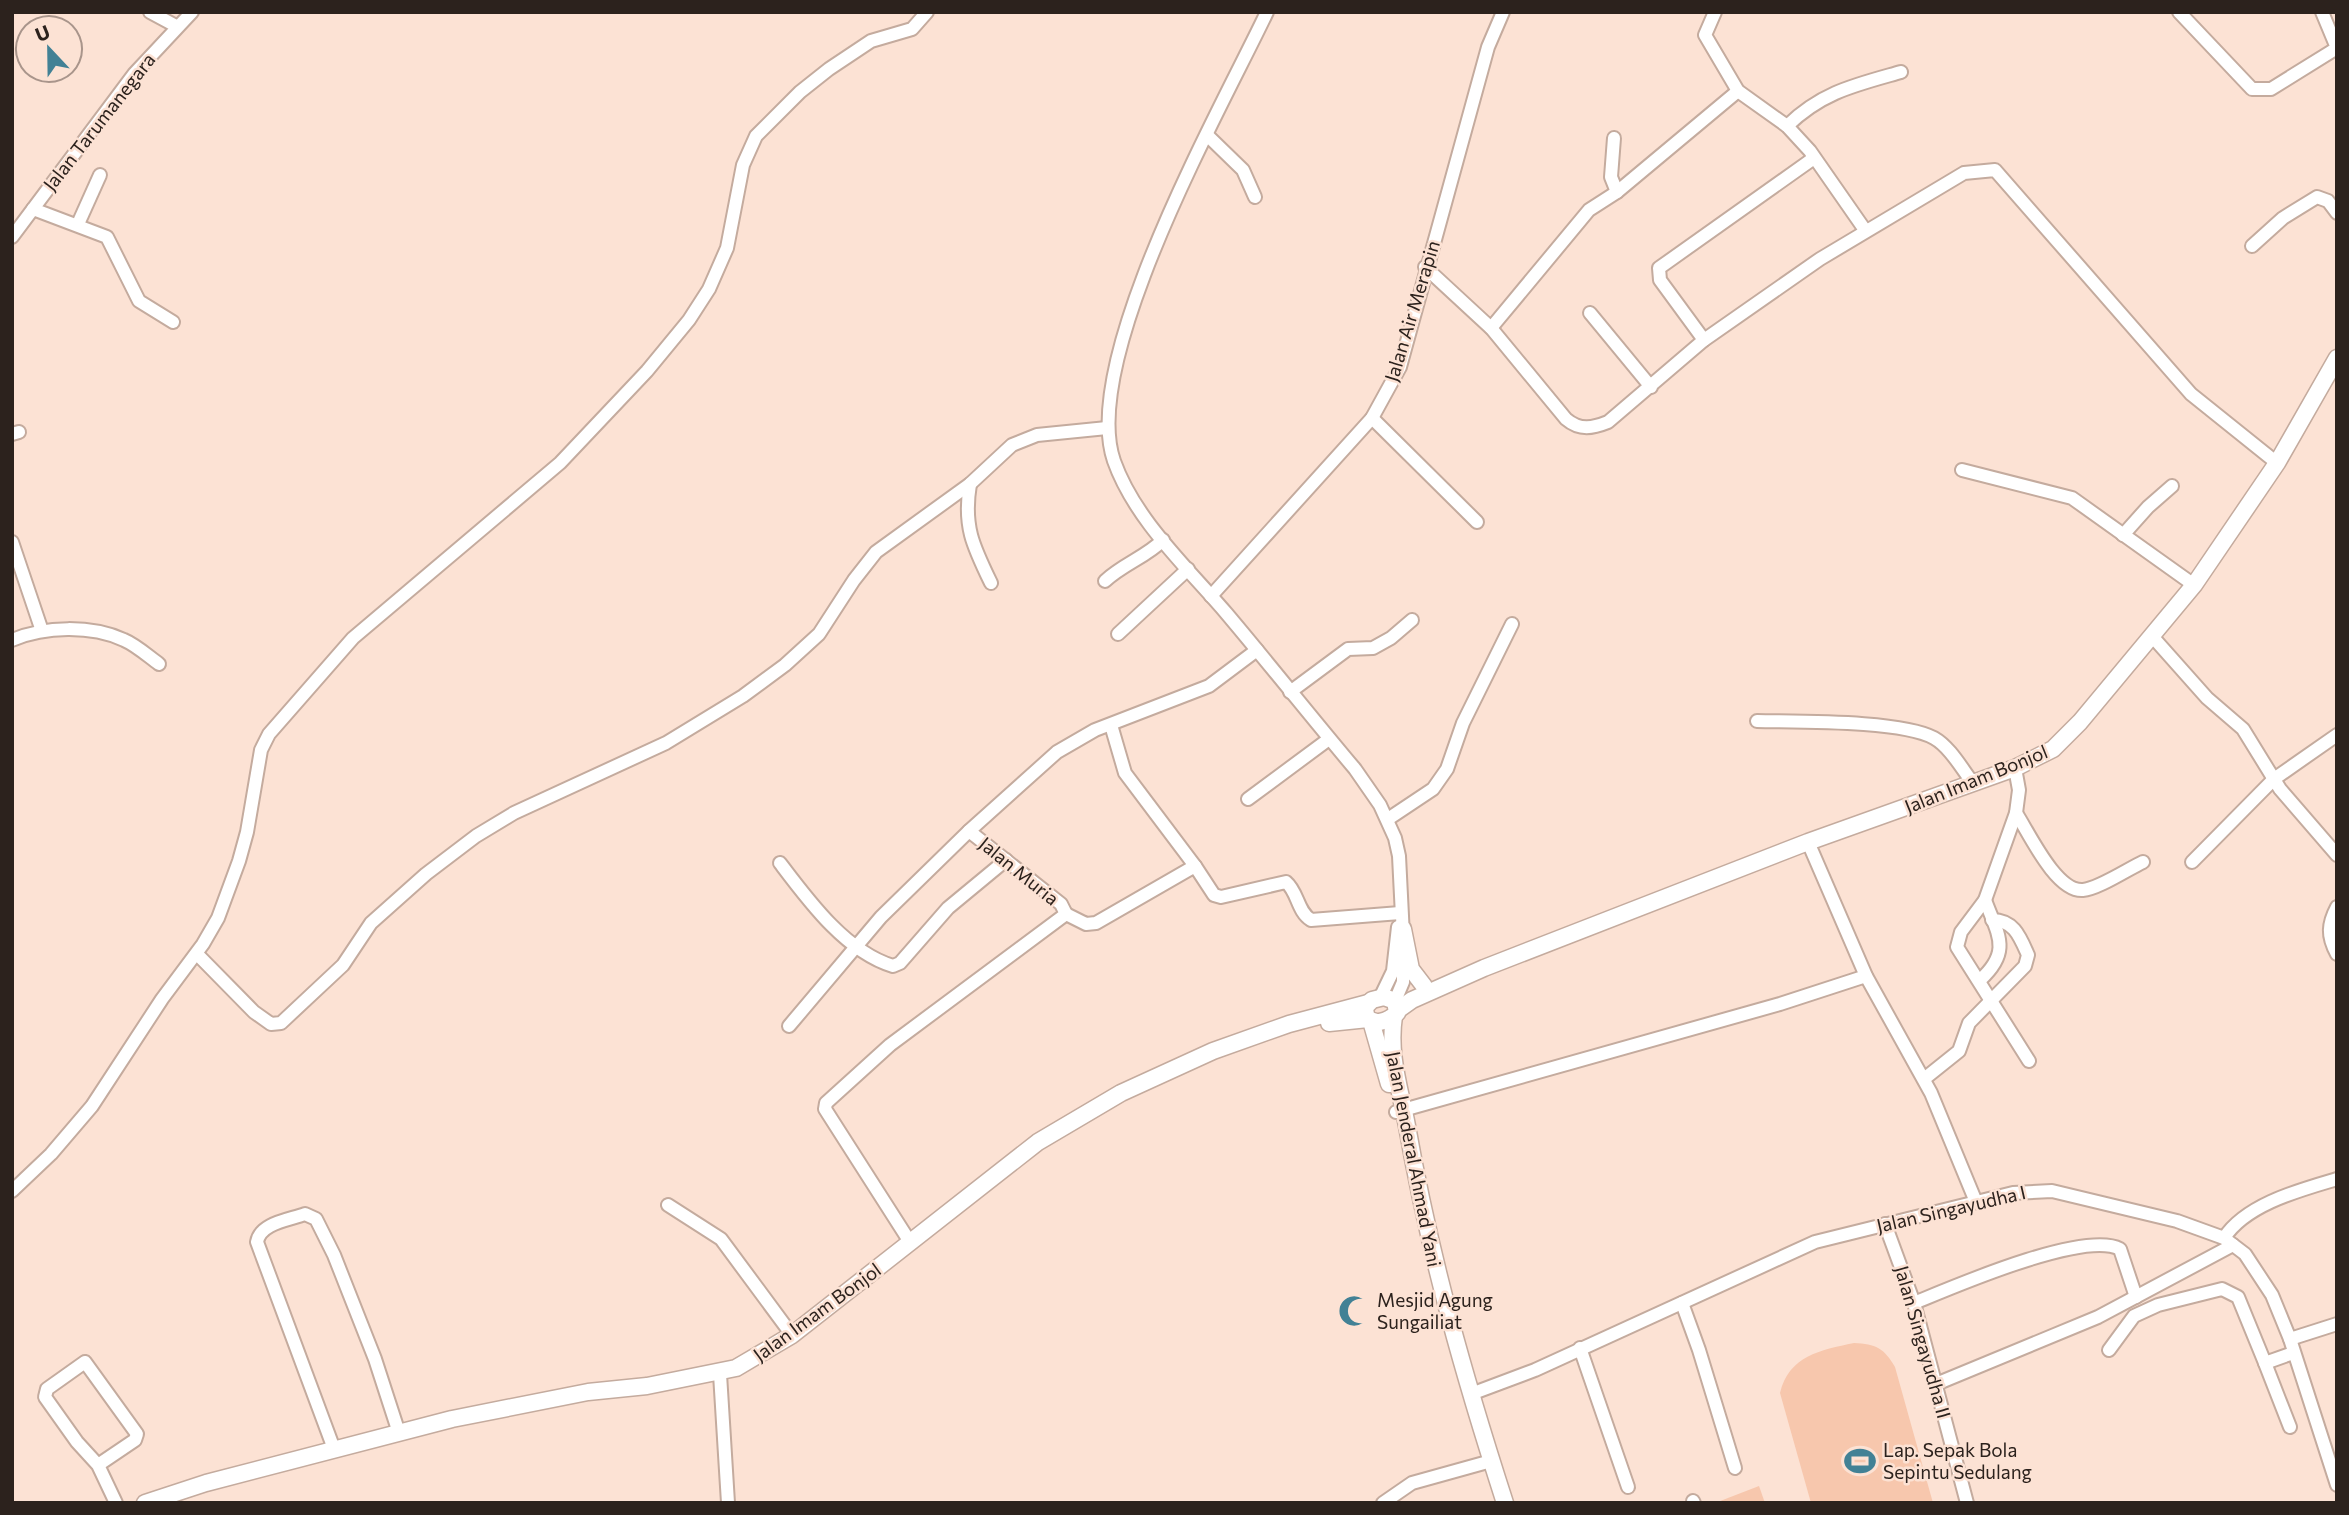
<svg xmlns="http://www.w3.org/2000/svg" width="2349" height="1515" viewBox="0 0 2349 1515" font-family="Commissioner,sans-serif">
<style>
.green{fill:#f7c7ad}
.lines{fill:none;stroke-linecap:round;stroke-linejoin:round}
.minor-casing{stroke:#c4ab9e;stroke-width:16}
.major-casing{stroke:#c4ab9e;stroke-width:19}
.minor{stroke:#fff;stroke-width:12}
.major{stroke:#fff;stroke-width:16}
.labels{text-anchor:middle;stroke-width:5;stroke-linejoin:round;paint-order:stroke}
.street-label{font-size:19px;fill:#2c221d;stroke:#fce2d4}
.poi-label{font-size:19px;fill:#2c221d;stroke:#fce2d4;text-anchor:start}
</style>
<rect width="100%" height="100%" fill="#fce2d4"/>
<!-- green -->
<g class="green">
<path d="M 1854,1343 C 1876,1344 1884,1348 1895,1367 L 1933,1503 L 1811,1503 L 1780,1393 C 1789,1356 1820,1350 1854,1343 Z"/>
<path d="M 1759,1486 L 1765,1503 L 1715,1503 Z"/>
</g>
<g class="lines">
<defs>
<g id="minor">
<path d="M 150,12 L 176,26"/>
<path d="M 1267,12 C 1221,109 1079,360 1114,461 C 1135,520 1187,567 1227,614 C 1270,665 1312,718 1355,769 L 1380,805 L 1395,838 L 1399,856 L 1403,936"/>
<path d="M 1715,12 L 1705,35 L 1738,91 L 1787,126 L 1810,151 L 1865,230"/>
<path d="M 2179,12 L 2252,89 L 2271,89 L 2337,48 L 2322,12"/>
<path d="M 1787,126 C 1822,92 1855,85 1901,72"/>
<path d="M 1207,135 L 1243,170 L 1255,197"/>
<path d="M 1614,138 L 1611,177 L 1617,192"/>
<path d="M 33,209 L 107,237 L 139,301 L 173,322"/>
<path d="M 78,224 L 100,175"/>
<path d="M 12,237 L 134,74 L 192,12"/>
<path d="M 2252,246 L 2283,218 L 2317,197 L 2328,201 L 2337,213"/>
<path d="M 1425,267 L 1491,328 L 1566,419 C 1580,431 1593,428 1608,422 L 1704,340 L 1820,259 L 1964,173 L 1995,170 L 2191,394 L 2277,463"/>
<path d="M 1590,313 L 1651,387"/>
<path d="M 1491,328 L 1589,210 L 1617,192 L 1738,91"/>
<path d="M 1704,340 L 1660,280 L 1659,268 L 1814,158"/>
<path d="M 1372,418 L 1477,522"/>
<path d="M 12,434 L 19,432"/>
<path d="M 1962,470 L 2072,498 L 2194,585"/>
<path d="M 970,484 C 963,526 973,546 991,583"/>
<path d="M 2123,535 L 2148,507 L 2172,486"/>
<path d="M 12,542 L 42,631"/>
<path d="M 1105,581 C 1123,564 1146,557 1163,540"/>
<path d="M 1211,596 L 1372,418 L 1400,367 L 1488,47 L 1503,12"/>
<path d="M 1118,634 L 1188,569"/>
<path d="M 2151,635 L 2207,698 L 2243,729 L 2280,789 L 2337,855"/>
<path d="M 12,640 C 45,626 91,625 124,640 C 136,645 148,656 159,664"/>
<path d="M 1290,692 L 1348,649 L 1373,648 L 1391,638 L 1412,620"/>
<path d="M 1757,721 C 1797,722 1901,720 1934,738 C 1950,747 1962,769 1973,783"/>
<path d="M 1111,725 L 1125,773 L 1195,866"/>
<path d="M 2015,768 L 2019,790 L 2016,813 L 1985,900 L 1961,932 L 1957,947 L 2029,1061"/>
<path d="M 1248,799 L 1329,739"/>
<path d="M 2016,813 C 2029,833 2056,892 2083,890 C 2098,889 2128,869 2143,862"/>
<path d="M 1388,819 L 1433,789 L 1447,769 L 1463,723 L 1512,624"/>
<path d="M 1808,842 L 1866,976 L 1931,1093 L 1976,1202"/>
<path d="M 2192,862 L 2274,779 L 2337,735"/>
<path d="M 780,863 C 808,900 846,952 893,966 L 900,963 L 948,908 L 1006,860"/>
<path d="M 2337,907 C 2328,924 2327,936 2337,954"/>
<path d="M 1066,914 L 1086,924 L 1096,923 L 1195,866 L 1214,895 L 1221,897 L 1286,882 C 1298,892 1297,911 1311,920 L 1400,913"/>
<path d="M 197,954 L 254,1012 L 271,1024 L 281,1023 L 343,965 L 371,923 L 426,874 L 476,836 L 514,813 L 666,743 L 743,696 L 785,665 L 819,634 L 854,580 L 876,552 L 970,484 L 1012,445 L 1037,435 L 1107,428"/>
<path d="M 1980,980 C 2012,951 1998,935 1985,900"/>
<path d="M 1380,998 L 1393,971 L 1398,927"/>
<path d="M 1395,1001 L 1403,982 L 1403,954"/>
<path d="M 789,1026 L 881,917 L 969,831 L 1057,752 L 1095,730 L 1209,686 L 1257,650"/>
<path d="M 1924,1079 L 1959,1051 L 1969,1023 L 2025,966 L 2028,955 C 2020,937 2014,920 1992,920"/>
<path d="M 1396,1112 L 1780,1004 L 1866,976"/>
<path d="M 12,1191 L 51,1154 L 92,1106 L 162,999 L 203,944 L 218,918 L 239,861 L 247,832 L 261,750 L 269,734 L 353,638 L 560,463 L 647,371 L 689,320 L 709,289 L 727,248 L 743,165 L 756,136 L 800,92 L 829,69 L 871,41 L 912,29 L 927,12"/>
<path d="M 668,1205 L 721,1239 L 792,1335"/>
<path d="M 1885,1224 L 1914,1303 L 1967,1503"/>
<path d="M 2224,1238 C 2246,1204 2300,1190 2337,1179"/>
<path d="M 910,1242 L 825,1109 L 826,1103 L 890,1045 L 1066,914 L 1061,904 L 969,831"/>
<path d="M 1682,1303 L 1699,1350 L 1735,1468"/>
<path d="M 1914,1303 C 1953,1287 2084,1230 2120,1249 L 2136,1297"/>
<path d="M 2290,1339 L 2337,1324"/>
<path d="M 1580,1348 L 1628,1487"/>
<path d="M 2109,1350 L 2134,1316 L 2158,1305 L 2222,1289 L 2238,1297 L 2265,1363 L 2293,1353"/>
<path d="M 2265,1363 L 2290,1427"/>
<path d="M 720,1374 L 728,1503"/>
<path d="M 1936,1384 L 2098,1317 L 2233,1245"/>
<path d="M 1471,1394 L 1535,1370 L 1815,1242 L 2013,1193 L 2052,1191 L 2177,1221 L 2224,1238 L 2245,1254 L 2272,1295 L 2290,1339 L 2337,1485"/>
<path d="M 334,1449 L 257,1242 C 260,1223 289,1220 305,1214 L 316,1219 L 334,1255 L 375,1359 L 399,1433"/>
<path d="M 98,1465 L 135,1440 L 137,1434 L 85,1362 L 47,1389 L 45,1397 L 77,1442 L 98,1465 L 116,1503"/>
<path d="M 1693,1501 L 1694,1503"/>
<path d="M 1383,1503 L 1412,1483 L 1484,1463"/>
</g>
<g id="major">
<path d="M 1403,929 L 1411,969 L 1424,986"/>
<path d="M 1384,997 L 1395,1001 L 1397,1013 C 1388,1021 1374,1027 1366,1016 L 1365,1007 L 1372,1000 Z"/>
<path d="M 1398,1010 L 1412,1000 L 1484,968 L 1808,842 L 2015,768 L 2053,749 L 2080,722 L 2194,585 L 2277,463 L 2337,358"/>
<path d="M 1394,1016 C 1388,1055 1400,1088 1407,1126 C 1430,1257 1464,1376 1505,1503"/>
<path d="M 1371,1021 L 1389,1084"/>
<path d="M 1329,1023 L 1368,1019"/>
<path d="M 145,1503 L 206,1483 L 452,1419 L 588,1392 L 647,1386 L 736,1368 L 792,1335 L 1038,1142 L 1121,1093 L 1213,1051 L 1289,1024 L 1368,1003"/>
</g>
</defs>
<!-- minor casing -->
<use href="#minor" class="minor-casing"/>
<!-- major casing -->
<use href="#major" class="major-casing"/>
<!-- minor -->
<use href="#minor" class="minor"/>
<!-- major -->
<use href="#major" class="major"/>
</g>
<!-- icons -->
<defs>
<symbol id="mosque-bare" viewBox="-9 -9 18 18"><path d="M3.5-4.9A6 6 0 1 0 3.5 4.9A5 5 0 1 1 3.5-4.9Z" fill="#428195" stroke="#fce2d4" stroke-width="2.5" paint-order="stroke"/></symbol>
<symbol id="stadium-bare" viewBox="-9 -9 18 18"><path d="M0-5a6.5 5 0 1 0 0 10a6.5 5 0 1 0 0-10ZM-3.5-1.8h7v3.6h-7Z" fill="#428195" stroke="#fce2d4" stroke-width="2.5" paint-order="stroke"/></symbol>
</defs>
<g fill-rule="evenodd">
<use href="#mosque-bare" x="1332" y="1289" width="44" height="44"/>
<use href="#stadium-bare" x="1838" y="1439" width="44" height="44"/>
</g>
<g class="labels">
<!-- street labels -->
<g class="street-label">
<text transform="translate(99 122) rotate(-52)" y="7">Jalan Tarumanegara</text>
<text transform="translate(1412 311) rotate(-73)" y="7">Jalan Air Merapin</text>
<text transform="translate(1976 779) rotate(-22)" y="7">Jalan Imam Bonjol</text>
<text transform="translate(1019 871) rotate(39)" y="7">Jalan Muria</text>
<text transform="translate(1414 1159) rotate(79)" y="7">Jalan Jenderal Ahmad Yani</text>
<text transform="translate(1951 1209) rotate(-13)" y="7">Jalan Singayudha I</text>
<text transform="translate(817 1312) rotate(-36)" y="7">Jalan Imam Bonjol</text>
<text transform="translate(1923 1342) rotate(74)" y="7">Jalan Singayudha II</text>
</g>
<!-- poi labels -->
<g class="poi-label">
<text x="1377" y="1307">Mesjid Agung<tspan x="1377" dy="22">Sungailiat</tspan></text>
<text x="1883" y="1457">Lap. Sepak Bola<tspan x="1883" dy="22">Sepintu Sedulang</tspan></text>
</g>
</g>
<!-- border -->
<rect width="2349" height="1515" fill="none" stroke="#2c221d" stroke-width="28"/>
<!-- north arrow -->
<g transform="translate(49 49) rotate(338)"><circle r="33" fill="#fce2d4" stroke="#a9958b" stroke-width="2"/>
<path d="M0-5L12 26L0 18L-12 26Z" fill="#428195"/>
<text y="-10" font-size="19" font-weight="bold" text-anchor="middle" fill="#2c221d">U</text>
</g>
</svg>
